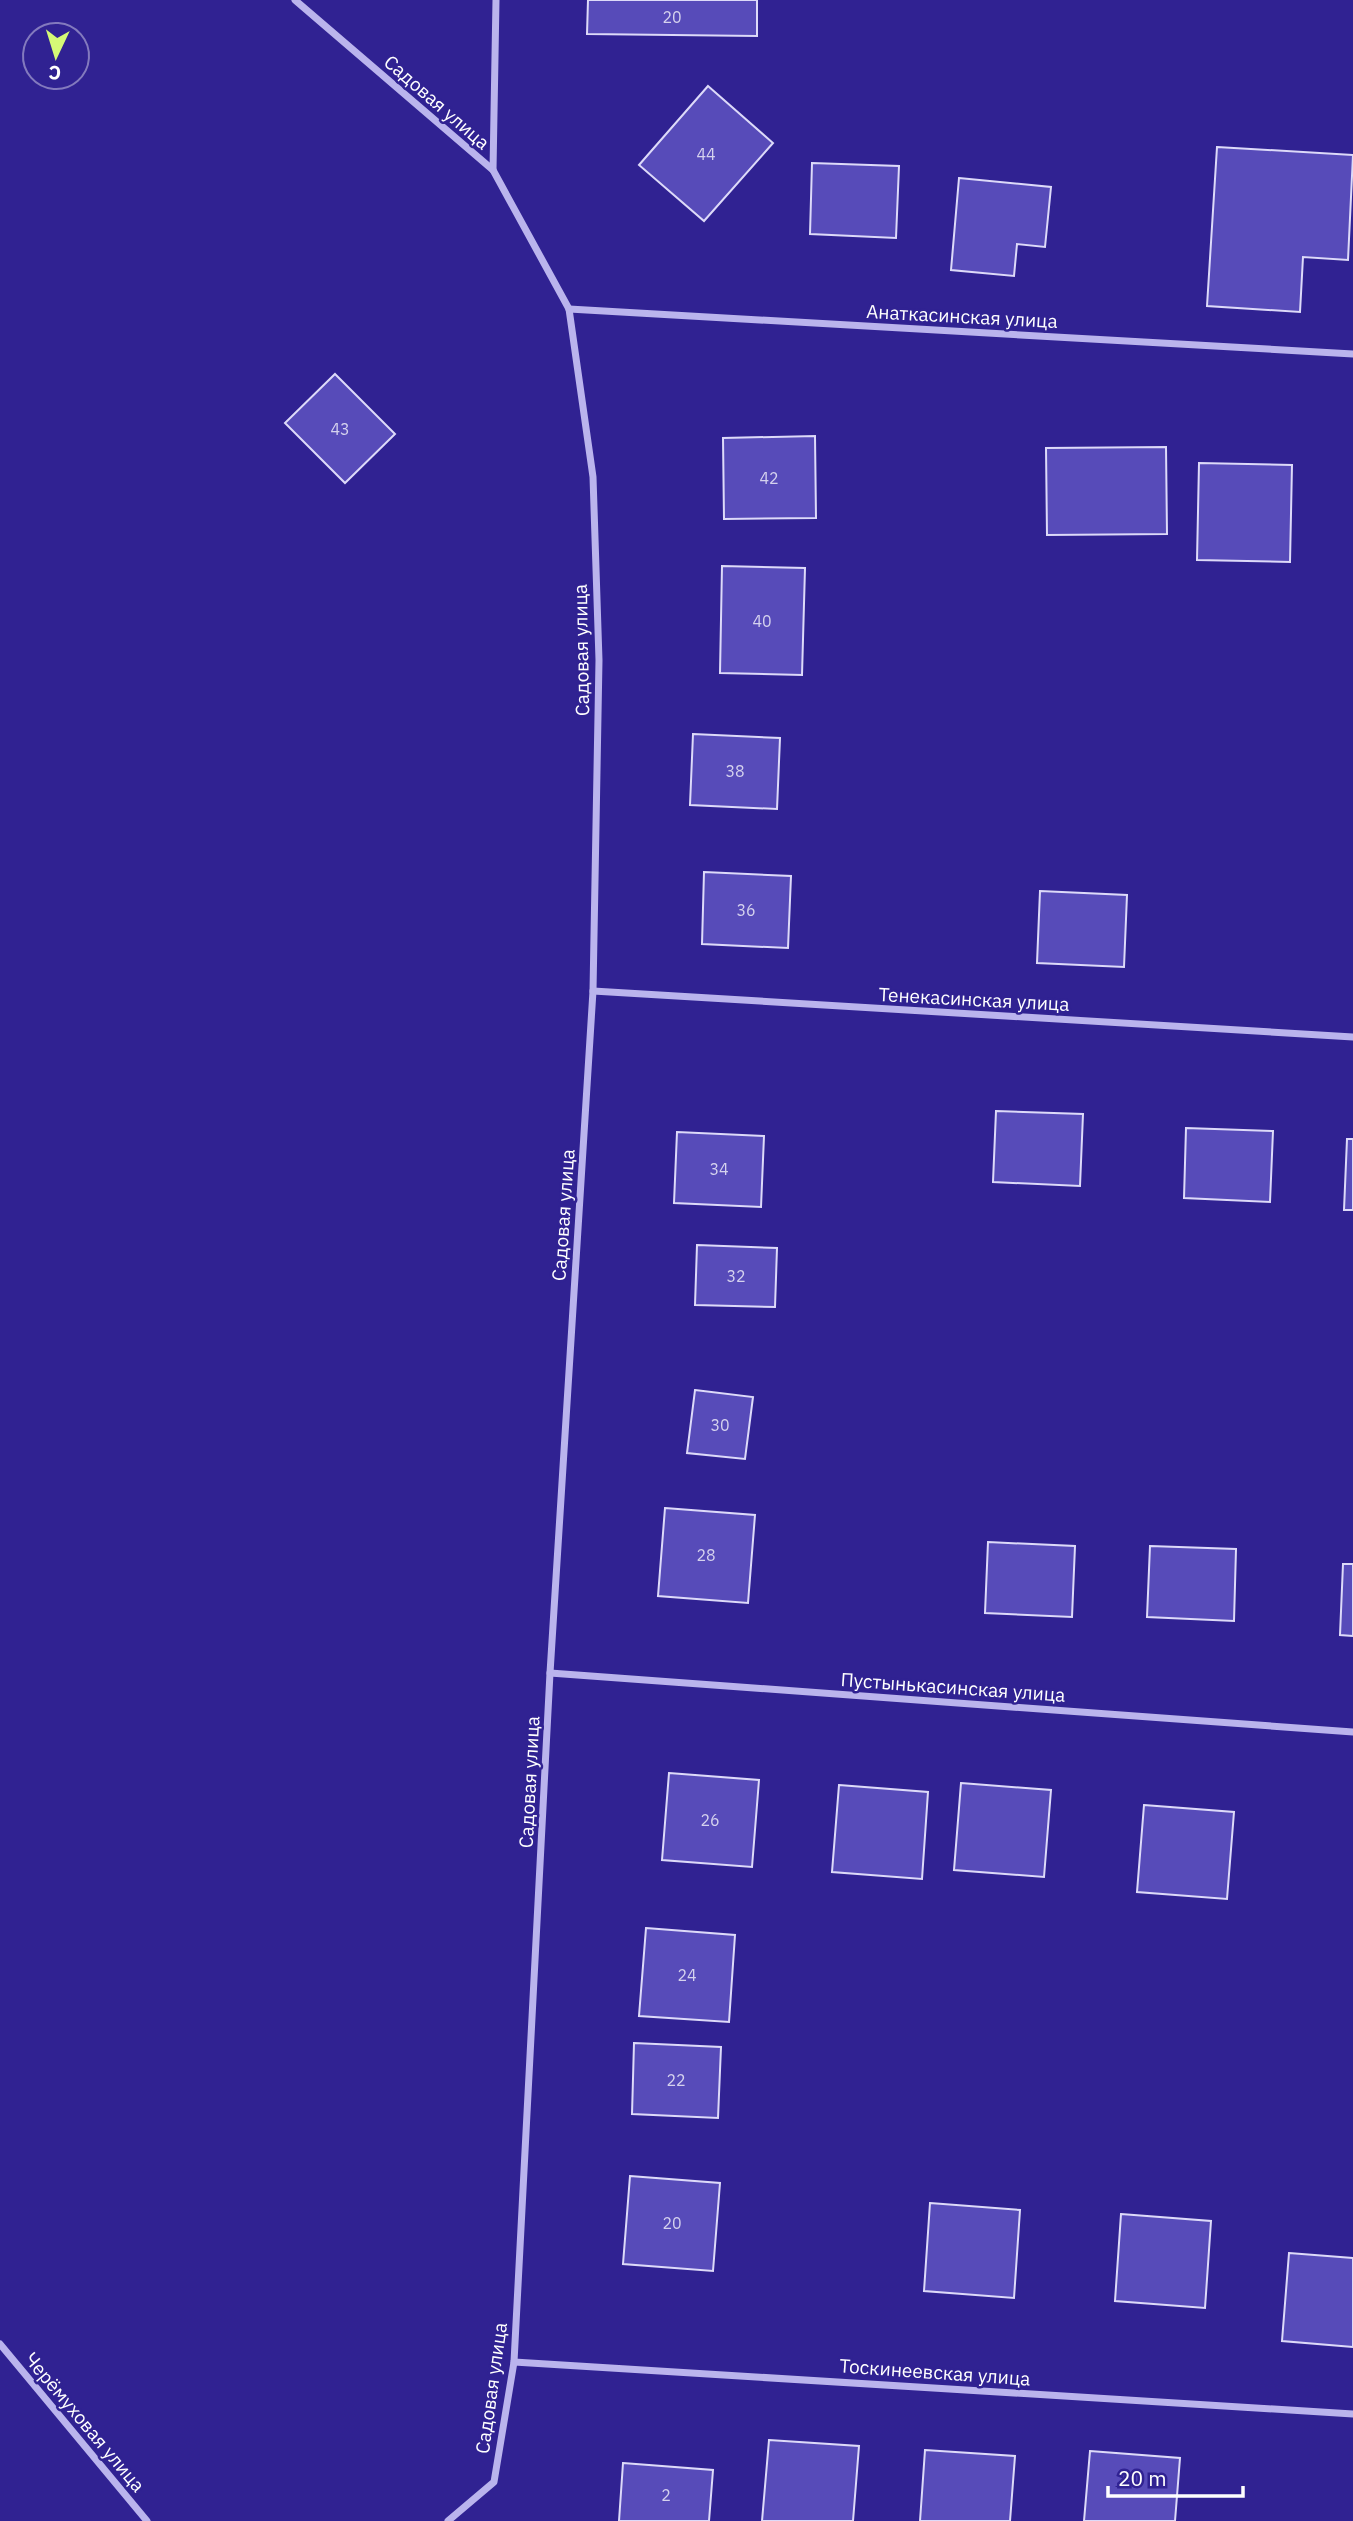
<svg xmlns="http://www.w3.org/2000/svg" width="1353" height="2521" viewBox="0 0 1353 2521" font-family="'IBM Plex Sans',sans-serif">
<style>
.building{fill:#574bb9;stroke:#dddaf9;stroke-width:2}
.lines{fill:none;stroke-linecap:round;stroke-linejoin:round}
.minor{stroke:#bab4ed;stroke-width:7}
.labels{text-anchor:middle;stroke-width:5;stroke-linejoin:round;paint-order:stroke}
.number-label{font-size:16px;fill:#d5d2ee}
.street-label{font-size:19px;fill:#fff;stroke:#302292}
</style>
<rect width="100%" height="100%" fill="#302292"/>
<!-- building -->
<g class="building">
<path d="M 588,0 L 757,0 L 757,36 L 587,34 Z"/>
<path d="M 708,86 L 773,143 L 704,221 L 639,165 Z"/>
<path d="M 1217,147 L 1353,155 L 1348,260 L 1303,257 L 1300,312 L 1207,306 Z"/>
<path d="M 812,163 L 899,166 L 896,238 L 810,234 Z"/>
<path d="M 959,178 L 1051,187 L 1045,247 L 1017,244 L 1014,276 L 951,270 Z"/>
<path d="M 335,374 L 395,434 L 345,483 L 285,423 Z"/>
<path d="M 815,436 L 816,518 L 724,519 L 723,438 Z"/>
<path d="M 1166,447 L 1167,534 L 1047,535 L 1046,448 Z"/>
<path d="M 1199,463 L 1292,465 L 1290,562 L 1197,560 Z"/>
<path d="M 722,566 L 805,568 L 802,675 L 720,673 Z"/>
<path d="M 693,734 L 780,738 L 777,809 L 690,805 Z"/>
<path d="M 704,872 L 791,876 L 788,948 L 702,944 Z"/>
<path d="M 1040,891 L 1127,895 L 1124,967 L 1037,963 Z"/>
<path d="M 996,1111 L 1083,1114 L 1080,1186 L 993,1182 Z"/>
<path d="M 1186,1128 L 1273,1131 L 1270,1202 L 1184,1198 Z"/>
<path d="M 677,1132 L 764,1136 L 761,1207 L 674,1203 Z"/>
<path d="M 1347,1139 L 1353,1139 L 1353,1210 L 1344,1210 Z"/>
<path d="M 697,1245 L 777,1248 L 775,1307 L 695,1305 Z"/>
<path d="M 695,1390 L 753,1397 L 745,1459 L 687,1453 Z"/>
<path d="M 665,1508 L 755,1515 L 748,1603 L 658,1596 Z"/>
<path d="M 988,1542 L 1075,1546 L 1072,1617 L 985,1613 Z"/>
<path d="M 1150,1546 L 1236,1549 L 1234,1621 L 1147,1617 Z"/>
<path d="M 1343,1564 L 1353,1564 L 1353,1636 L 1340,1635 Z"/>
<path d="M 669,1773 L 759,1780 L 752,1867 L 662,1860 Z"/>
<path d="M 961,1783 L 1051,1790 L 1044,1877 L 954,1870 Z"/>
<path d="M 839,1785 L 928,1792 L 922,1879 L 832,1872 Z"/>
<path d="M 1144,1805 L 1234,1812 L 1227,1899 L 1137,1892 Z"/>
<path d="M 646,1928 L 735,1935 L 729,2022 L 639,2016 Z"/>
<path d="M 634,2043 L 721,2047 L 718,2118 L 632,2114 Z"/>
<path d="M 630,2176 L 720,2183 L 713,2271 L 623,2264 Z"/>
<path d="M 930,2203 L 1020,2210 L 1014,2298 L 924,2291 Z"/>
<path d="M 1121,2214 L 1211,2221 L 1205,2308 L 1115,2301 Z"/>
<path d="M 1289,2253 L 1353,2258 L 1353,2347 L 1282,2341 Z"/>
<path d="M 769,2440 L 859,2446 L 853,2521 L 762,2521 Z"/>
<path d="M 925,2450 L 1015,2456 L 1010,2521 L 920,2521 Z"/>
<path d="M 1090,2451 L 1180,2458 L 1175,2521 L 1084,2521 Z"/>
<path d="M 623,2463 L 713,2470 L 709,2521 L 619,2521 Z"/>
</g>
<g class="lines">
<!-- minor -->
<g class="minor">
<path d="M 295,0 L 493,170 L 569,309 L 593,477 L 599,660 L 593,991 L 550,1673 L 514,2362 L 494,2482 L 448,2521"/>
<path d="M 493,170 L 496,0"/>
<path d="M 569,309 L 1353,354"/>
<path d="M 593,991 L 1353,1037"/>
<path d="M 550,1673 L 1353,1732"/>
<path d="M 0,2344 L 147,2521"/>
<path d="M 514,2362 L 1353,2414"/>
</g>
</g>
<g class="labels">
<!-- number labels -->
<g class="number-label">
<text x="672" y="23">20</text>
<text x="706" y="160">44</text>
<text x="340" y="435">43</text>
<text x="769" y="484">42</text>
<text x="762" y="627">40</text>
<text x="735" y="777">38</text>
<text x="746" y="916">36</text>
<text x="719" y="1175">34</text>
<text x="736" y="1282">32</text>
<text x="720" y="1431">30</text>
<text x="706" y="1561">28</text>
<text x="710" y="1826">26</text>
<text x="687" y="1981">24</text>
<text x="676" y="2086">22</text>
<text x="672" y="2229">20</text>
<text x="666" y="2501">2</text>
</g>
<!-- street labels -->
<g class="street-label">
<text transform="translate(437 102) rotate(41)" y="7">Садовая улица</text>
<text transform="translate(962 316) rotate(3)" y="7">Анаткасинская улица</text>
<text transform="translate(581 650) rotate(-91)" y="7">Садовая улица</text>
<text transform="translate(974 999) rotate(3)" y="7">Тенекасинская улица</text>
<text transform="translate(563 1215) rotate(-86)" y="7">Садовая улица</text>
<text transform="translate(953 1687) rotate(4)" y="7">Пустынькасинская улица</text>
<text transform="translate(529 1782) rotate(-87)" y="7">Садовая улица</text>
<text transform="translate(935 2372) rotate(4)" y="7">Тоскинеевская улица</text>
<text transform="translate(491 2388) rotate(-82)" y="7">Садовая улица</text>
<text transform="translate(85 2422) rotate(50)" y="7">Черёмуховая улица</text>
</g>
</g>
<!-- north arrow -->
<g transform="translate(56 56) rotate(184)"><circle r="33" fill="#302292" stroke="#837abe" stroke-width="2"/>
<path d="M0-5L12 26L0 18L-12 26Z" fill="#d5f976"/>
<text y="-10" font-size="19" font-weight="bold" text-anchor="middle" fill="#ffffff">С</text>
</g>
<!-- scale -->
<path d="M1108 2486v10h135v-10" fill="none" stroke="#ffffff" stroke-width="3.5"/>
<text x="1118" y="2486" font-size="21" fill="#ffffff" stroke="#302292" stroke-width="5" paint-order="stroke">20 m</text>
</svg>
